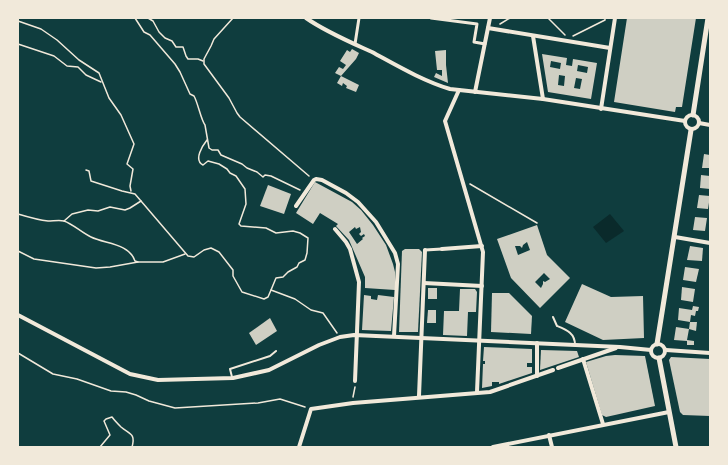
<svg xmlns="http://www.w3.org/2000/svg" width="728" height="465" viewBox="0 0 728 465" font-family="Ubuntu,sans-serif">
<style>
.water{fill:#0a2a2b}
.building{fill:#cfcfc3;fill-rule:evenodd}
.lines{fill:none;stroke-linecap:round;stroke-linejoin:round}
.path{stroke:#f1e9da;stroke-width:1.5}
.service{stroke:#f1e9da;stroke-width:2}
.pedestrian{stroke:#f1e9da;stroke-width:3}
.minor{stroke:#f1e9da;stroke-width:4}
.tertiary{stroke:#f1e9da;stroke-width:5}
</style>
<rect width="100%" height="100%" fill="#0f3d3e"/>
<!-- water -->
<path class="water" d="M 610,214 L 624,231 L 606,243 L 593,227 Z"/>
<!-- building -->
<g class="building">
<path d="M 627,18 L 696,18 L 682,107 L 676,107 L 675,112 L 614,102 Z"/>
<path d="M 352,49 L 359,53 L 356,59 L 341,76 L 359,85 L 356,92 L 346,88 L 347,86 L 343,83 L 342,86 L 337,83 L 341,76 L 335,73 L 339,67 L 343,69 L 346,65 L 340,61 L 347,50 L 350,52 Z"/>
<path d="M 446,50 L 446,65 L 448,83 L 434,77 L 436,73 L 442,76 L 442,70 L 437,70 L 435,51 Z"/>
<path d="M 542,54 L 567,58 L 566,65 L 572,66 L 573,59 L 597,63 L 591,99 L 548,92 ZM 551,61 L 561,63 L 560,69 L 550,67 ZM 578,65 L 588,67 L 587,73 L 577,71 ZM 559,75 L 565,76 L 564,86 L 558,85 ZM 576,78 L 582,79 L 580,89 L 574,88 Z"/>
<path d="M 704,154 L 710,155 L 710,168 L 702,168 Z"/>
<path d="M 701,175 L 710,176 L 710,189 L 700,188 Z"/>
<path d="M 315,182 L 352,202 L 361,210 L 373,225 L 386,245 L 393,264 L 395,272 L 395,290 L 365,288 L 365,277 L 349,240 L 336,226 L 338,224 L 320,213 L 313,224 L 296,213 ZM 355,227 L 356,229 L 360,227 L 361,232 L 359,234 L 361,236 L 364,234 L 365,236 L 362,238 L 363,239 L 357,244 L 349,232 Z"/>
<path d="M 268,185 L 291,194 L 284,214 L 260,206 Z"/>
<path d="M 699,195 L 710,196 L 708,209 L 697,208 Z"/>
<path d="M 695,217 L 707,218 L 705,231 L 693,230 Z"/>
<path d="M 537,225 L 547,255 L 570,278 L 540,308 L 511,278 L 497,239 ZM 527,242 L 530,250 L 518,255 L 515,246 L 520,246 L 522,248 L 523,245 ZM 544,273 L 550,279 L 545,282 L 543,281 L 543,284 L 541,288 L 535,282 Z"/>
<path d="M 690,246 L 703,248 L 702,261 L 687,260 Z"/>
<path d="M 405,249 L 419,249 L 422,252 L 418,332 L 399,332 L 402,251 Z"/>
<path d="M 685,267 L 699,269 L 696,282 L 683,280 Z"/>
<path d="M 582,284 L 611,297 L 643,296 L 644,338 L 603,340 L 565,322 Z"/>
<path d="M 682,287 L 695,289 L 693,302 L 681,300 Z"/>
<rect x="428" y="288" width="9" height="11"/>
<path d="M 460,289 L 475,289 L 477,292 L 476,312 L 468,312 L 467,336 L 443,335 L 444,311 L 459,311 Z"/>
<path d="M 492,293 L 509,293 L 532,316 L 531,334 L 491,332 Z"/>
<path d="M 364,295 L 371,296 L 371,299 L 377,300 L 378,295 L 394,297 L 391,331 L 362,330 Z"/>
<path d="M 693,306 L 699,307 L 698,311 L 696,311 L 695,316 L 691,315 L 690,322 L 678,320 L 679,308 L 692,310 Z"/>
<path d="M 428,310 L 436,310 L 436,323 L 427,323 Z"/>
<path d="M 270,318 L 277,331 L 256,345 L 249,333 Z"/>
<path d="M 690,322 L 697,322 L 696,331 L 689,329 Z"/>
<path d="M 676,327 L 689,329 L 687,340 L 694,341 L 694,345 L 687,345 L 687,341 L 674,340 Z"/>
<path d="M 484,347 L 532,349 L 532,363 L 527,363 L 527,367 L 532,367 L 532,373 L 499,384 L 499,382 L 492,382 L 492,386 L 482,388 L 483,364 L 485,364 L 485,361 L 483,361 Z"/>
<path d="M 541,350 L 577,351 L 579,357 L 540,370 Z"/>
<path d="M 615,355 L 645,356 L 655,406 L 606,417 L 602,415 L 586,362 L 606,356 Z"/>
<path d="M 671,357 L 710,359 L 710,416 L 683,415 L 680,412 L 669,360 Z"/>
</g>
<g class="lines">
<!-- path -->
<g class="path">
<path d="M 135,18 L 144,32 L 150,35 L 175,64 L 180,72 L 190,94 L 194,96 C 198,103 201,120 205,125 L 209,148 L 212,150 L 218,150 L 221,155 L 242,164 L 247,168 L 257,172 L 263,177 L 265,175 L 271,176 L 300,190"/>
<path d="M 148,18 L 153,21 L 159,32 L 165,38 L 172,41 L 176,47 L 183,47 L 186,56 L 188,59 L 198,59 L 203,61"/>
<path d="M 233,18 L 214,39 L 211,46 L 204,59 L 204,64 L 229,98 L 237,113 L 240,117 L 309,176"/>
<path d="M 548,18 L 565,35"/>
<path d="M 18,21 L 41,29 L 57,40 L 79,60 L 99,73 L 109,98 L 121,115 L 134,144 L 127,164 L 133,169 L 130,186 L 131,191"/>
<path d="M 500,24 L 510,18"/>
<path d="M 573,36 L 605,20 L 605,18"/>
<path d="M 18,44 L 54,56 L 67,66 L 78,67 L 86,75 L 101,82"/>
<path d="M 207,140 C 203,145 193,160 203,165 L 208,161 L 219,164 L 227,169 L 230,173 L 236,176 L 245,189 L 246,204 L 239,224 L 241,226 L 266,228 L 276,233 L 293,231 L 300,233 L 308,238 L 307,253 L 305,260 L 299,263 L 297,267 L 288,272 L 283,277 L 276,278 L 271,290"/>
<path d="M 86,170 L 89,171 L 91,181 L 122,191 L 135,194 L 188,256 L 194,257 L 204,250 L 211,248 L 219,252 L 233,270 L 233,276 L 242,292 L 264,299 L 268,297 L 271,290 L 295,299 L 311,310 L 323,313 L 337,333"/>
<path d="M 470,184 L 537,223"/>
<path d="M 18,214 C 28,217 38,220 48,221 C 53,221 60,220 64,221 C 73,224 82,233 91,237 C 105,244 129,243 135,261 L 138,262 L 163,262 L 185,254"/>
<path d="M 64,221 L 72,214 L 88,210 L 98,211 L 110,207 L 125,210 L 130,208 L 141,201"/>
<path d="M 18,251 L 34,259 L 96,268 L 110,267 L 138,262"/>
<path d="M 18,353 L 53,374 L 77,379 L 111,391 L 126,392 L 136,395 L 149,401 L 175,408 L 258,403 L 280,399 L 305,407"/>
<path d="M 353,397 L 355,387"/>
<path d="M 100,447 L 110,435 L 104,421 L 106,419 L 112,417 C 115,421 118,424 121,427 C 129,434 136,433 132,447"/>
</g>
<!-- service -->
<g class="service">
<path d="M 553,317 L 557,326 C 567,330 575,333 575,345"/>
<path d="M 232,377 L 230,369 L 270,356 L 276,351"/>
</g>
<!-- pedestrian -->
<g class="pedestrian">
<path d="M 431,18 L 477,24 L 474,42 L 485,44"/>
<path d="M 355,44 L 359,18"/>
<path d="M 425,250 L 442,249"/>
</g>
<!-- minor -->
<g class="minor">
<path d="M 306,18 C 326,32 350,42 372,52 C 396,65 423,81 450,89 L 543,99 L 685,121"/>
<path d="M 488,28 L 610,48"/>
<path d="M 533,36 L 543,99"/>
<path d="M 459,90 L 445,121 L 483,252 L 477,392"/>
<path d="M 475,92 L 490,18"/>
<path d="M 601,109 L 615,18"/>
<circle cx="692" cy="122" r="7"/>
<path d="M 699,123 L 710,125"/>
<path d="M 296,206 L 314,180 L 316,179 L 322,180 L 346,193 L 358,202 L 376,222 L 395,253 L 398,264 L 394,336"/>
<path d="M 335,229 L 346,242 L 350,249 L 359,282 L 355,381"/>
<path d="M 675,237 L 710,243"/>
<path d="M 442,249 L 482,246"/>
<path d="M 424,283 L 482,286"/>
<path d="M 18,315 L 130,374 L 158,380 L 233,378 L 269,370 L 319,345 L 340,337 L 354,335 L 620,347 L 651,350"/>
<circle cx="658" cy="351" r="7"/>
<path d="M 666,350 L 710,353"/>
<path d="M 583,359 L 603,424"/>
<path d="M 558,368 L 616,348"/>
<path d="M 537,376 L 537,343"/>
<path d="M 419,396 L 425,250"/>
<path d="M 549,435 L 552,447"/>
<path d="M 299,447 L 311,409 L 353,403 L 490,392 L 553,370"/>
<path d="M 493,447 L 669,412"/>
</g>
<!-- tertiary -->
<g class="tertiary">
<path d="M 693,115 L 708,18"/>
<path d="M 657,344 L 691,130"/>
<path d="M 659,358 L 676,447"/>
</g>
</g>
<!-- border -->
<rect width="728" height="465" fill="none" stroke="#f1e9da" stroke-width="38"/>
</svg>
